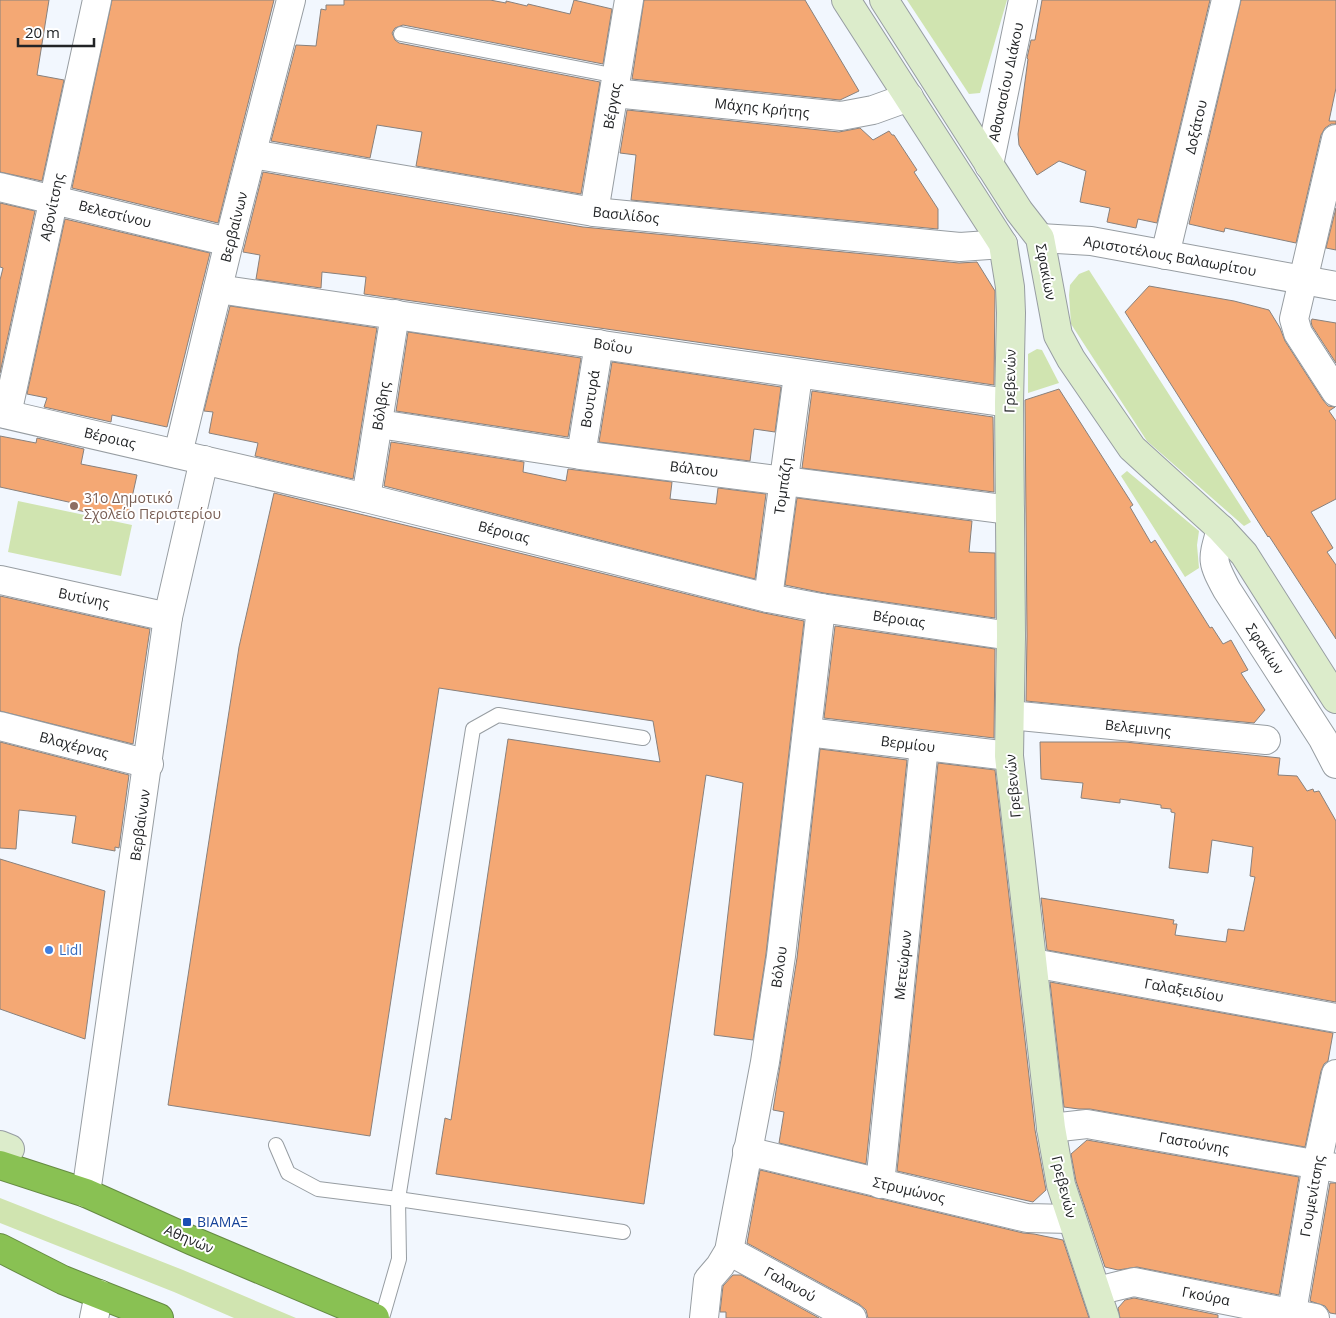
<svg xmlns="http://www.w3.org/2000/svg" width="1336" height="1318" viewBox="0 0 1336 1318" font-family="'Open Sans',sans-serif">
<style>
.green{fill:#d0e4b0}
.building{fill:#f4a874;stroke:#88817d}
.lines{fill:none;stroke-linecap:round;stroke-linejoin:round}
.lane-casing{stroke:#979da2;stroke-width:16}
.street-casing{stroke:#979da2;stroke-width:30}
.secondary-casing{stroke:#979da2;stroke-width:30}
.highway-casing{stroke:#658a43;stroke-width:30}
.lane{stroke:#fff;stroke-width:14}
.street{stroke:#fff;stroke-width:28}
.secondary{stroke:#dceccb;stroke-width:28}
.highway{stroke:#89c153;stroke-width:28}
.education-dot{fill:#8d6e63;stroke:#fff;stroke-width:2}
.shop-dot{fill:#3f7fe0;stroke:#fff;stroke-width:2}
.transit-dot{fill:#1a4fb4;stroke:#fff;stroke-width:2}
.labels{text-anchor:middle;stroke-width:4;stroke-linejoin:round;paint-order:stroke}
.street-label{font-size:14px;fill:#222426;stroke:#fff}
.education-label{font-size:14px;fill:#785e54;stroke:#fff;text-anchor:start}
.shop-label{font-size:14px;fill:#366cbe;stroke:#fff;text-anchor:start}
.transit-label{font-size:14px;fill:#164399;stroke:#fff;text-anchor:start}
</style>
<rect width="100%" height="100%" fill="#f2f7fe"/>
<!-- green -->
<g class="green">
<path d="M 907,0 L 1007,0 L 980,93 L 969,94 Z"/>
<path d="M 1089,270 L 1251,522 L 1244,526 L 1147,441 L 1071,324 L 1069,295 L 1070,285 L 1079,274 Z"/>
<path d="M 1037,349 L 1042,350 L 1059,383 L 1028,393 L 1028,354 Z"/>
<path d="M 1127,471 L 1199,531 L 1197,545 L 1199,568 L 1185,577 L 1121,476 Z"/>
<path d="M 18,501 L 132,525 L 121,576 L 8,552 Z"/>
<path d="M 0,1198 L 183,1270 L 296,1318 L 234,1318 L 174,1292 L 0,1223 Z"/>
</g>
<!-- building -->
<g class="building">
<path d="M 0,0 L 49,0 L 37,75 L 64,80 L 42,181 L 0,172 Z"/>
<path d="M 112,0 L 274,0 L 218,223 L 72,188 Z"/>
<path d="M 344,0 L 490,0 L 506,3 L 506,1 L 527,6 L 528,4 L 570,14 L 574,0 L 612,9 L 603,64 L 403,25 L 395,28 L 392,33 L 395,40 L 399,43 L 600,82 L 581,194 L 416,166 L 422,132 L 377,125 L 370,158 L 271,141 L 296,45 L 316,46 L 321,9 L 326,10 L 326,5 L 344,5 Z"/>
<path d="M 644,0 L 805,0 L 859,91 L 840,100 L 632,79 Z"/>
<path d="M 1042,0 L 1210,0 L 1157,223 L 1138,219 L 1136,228 L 1107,222 L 1110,208 L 1080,202 L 1086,171 L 1059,161 L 1037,175 L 1019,145 L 1018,134 L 1028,59 L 1027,58 L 1031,40 L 1035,40 Z"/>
<path d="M 1241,0 L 1336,0 L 1336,88 L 1329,121 L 1336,121 L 1336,124 L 1331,124 L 1325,128 L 1321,135 L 1296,243 L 1225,228 L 1224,232 L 1189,224 Z"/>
<path d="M 627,110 L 839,132 L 860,128 L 873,140 L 889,131 L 892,135 L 894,135 L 917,170 L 914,172 L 938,209 L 938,229 L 631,200 L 636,155 L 620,153 Z"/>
<path d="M 263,172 L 583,227 L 959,263 L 977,262 L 995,291 L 994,385 L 364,294 L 366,277 L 322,272 L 321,288 L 256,279 L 260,255 L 243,252 Z"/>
<path d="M 0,203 L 35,211 L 0,373 L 0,280 L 3,268 L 0,267 Z"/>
<path d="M 1336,208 L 1336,250 L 1326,248 Z"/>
<path d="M 65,219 L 210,253 L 167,427 L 112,415 L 111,422 L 44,407 L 47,398 L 27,394 Z"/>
<path d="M 1149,286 L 1234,301 L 1269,310 L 1280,328 L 1285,341 L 1323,400 L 1328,406 L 1335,407 L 1329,411 L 1336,421 L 1336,499 L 1311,512 L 1333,548 L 1327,552 L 1336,565 L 1336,639 L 1269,536 L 1268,537 L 1125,312 Z"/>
<path d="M 230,306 L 377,328 L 353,479 L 255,456 L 258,443 L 209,433 L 213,412 L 204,411 Z"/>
<path d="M 1312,319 L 1336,323 L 1336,363 L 1312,326 L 1311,321 Z"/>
<path d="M 408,332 L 581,358 L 568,437 L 396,411 Z"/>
<path d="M 612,362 L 781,387 L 775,432 L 754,429 L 750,461 L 599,442 Z"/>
<path d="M 1059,389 L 1133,505 L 1130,507 L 1151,543 L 1155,540 L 1210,628 L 1212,627 L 1223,644 L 1231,640 L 1248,670 L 1241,673 L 1265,710 L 1254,723 L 1026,701 L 1027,636 L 1025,400 Z"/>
<path d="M 812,391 L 993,417 L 994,492 L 802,468 Z"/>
<path d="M 0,436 L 36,443 L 37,438 L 84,449 L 81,464 L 137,475 L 127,520 L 71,509 L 73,503 L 0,487 Z"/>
<path d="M 391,442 L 524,462 L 523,472 L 566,481 L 568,469 L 672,482 L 670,499 L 716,504 L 718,488 L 766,494 L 755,579 L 384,486 Z"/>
<path d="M 274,493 L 764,613 L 804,621 L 766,954 L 753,1040 L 714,1035 L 743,783 L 706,775 L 644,1204 L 436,1174 L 445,1118 L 451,1120 L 508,739 L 660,762 L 653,721 L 439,688 L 370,1136 L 168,1105 L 239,647 Z"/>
<path d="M 797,498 L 972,521 L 969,552 L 995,553 L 995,618 L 824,593 L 785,585 Z"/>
<path d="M 0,596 L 150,629 L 133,744 L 0,711 Z"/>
<path d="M 835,626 L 995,649 L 994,738 L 824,718 Z"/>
<path d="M 0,742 L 129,775 L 119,848 L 115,847 L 115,851 L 72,843 L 76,816 L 19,810 L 16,849 L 0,848 Z"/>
<path d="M 1040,742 L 1125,742 L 1280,758 L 1278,775 L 1297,776 L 1307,791 L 1313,789 L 1314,792 L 1319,791 L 1336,821 L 1336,1002 L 1047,950 L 1041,898 L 1174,920 L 1173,924 L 1177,924 L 1175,935 L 1226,942 L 1228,929 L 1244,931 L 1255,877 L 1250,876 L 1253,847 L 1212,840 L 1208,873 L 1169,868 L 1175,813 L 1171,812 L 1171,809 L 1161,808 L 1161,805 L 1120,799 L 1120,803 L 1081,798 L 1083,783 L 1041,779 Z"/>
<path d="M 820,749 L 907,760 L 866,1164 L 779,1143 L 784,1112 L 773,1110 L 797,958 Z"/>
<path d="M 938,763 L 995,770 L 1035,1130 L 1046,1190 L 1033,1202 L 897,1171 Z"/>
<path d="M 0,859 L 105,891 L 85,1039 L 0,1009 Z"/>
<path d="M 1050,982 L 1333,1033 L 1328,1061 L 1324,1064 L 1321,1071 L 1305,1147 L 1090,1109 L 1079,1109 L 1064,1107 Z"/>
<path d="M 1087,1140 L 1299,1177 L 1279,1295 L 1137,1267 L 1118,1270 L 1105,1267 L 1076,1181 L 1071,1154 Z"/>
<path d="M 760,1170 L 1023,1233 L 1034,1234 L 1063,1240 L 1089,1318 L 868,1318 L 866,1310 L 859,1304 L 747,1243 Z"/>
<path d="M 1330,1183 L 1336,1183 L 1336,1314 L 1330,1313 L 1325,1306 L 1310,1301 Z"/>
<path d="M 733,1275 L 741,1275 L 819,1318 L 726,1318 L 726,1312 L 720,1312 L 723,1286 Z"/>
<path d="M 1134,1298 L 1218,1315 L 1218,1318 L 1120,1318 L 1118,1308 L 1125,1300 Z"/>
</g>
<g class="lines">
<defs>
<g id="lane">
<path d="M 401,34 L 617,76"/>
<path d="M 276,1145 L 288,1173 L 318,1189 L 398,1199 L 623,1232"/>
<path d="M 382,1318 L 399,1259 L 398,1199 L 473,729 L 498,715 L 643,738"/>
</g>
<g id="street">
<path d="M 614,93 L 841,116 L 873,110 L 909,97"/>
<path d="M 1336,139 L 1294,319 L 1298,333 L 1336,392"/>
<path d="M 252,154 L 594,212 L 960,247 L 1003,244"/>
<path d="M 989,165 L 1023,0"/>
<path d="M 0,187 L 229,242"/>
<path d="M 594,212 L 629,0"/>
<path d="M 1040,238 L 1091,241 L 1336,286"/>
<path d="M 1165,255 L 1226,0"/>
<path d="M 218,289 C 482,327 745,367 1009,403"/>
<path d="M 0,413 L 366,498 L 768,598 L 821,608 L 1011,636"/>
<path d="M 7,414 L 97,0"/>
<path d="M 379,424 L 581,455 L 1010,510"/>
<path d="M 178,454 L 229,242 L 291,0"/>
<path d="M 581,455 L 599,344"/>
<path d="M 366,498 L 395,314"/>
<path d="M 1221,529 C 1212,561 1211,560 1227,590 L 1323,739 L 1336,764"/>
<path d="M 0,580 L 168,617"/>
<path d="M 768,598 L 798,375"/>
<path d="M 1010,715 L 1266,740"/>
<path d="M 0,726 L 149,764"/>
<path d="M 807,732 L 1009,756"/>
<path d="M 1033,963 L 1336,1018"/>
<path d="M 1051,1128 L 1087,1124 L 1336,1168"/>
<path d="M 747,1151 L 1027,1218 L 1071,1219"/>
<path d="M 880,1184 L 924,746"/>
<path d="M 86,1193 L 168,617 L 204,460"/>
<path d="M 729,1251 L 852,1318"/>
<path d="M 1097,1291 L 1134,1282 L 1315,1318"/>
<path d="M 94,1318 L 99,1294"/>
<path d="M 704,1318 L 708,1280 L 720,1266 L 729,1251 L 765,1062 L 781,956 L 821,608"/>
<path d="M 1291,1318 L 1317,1164 L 1336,1074"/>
</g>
<g id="secondary">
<path d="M 846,0 L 1003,244 L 1010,287 L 1011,313 L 1009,403 L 1011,636 L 1009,756 L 1051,1128 L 1061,1185 L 1105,1318"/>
<path d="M 884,0 L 1019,211 L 1040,238 L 1058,335 L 1071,359 L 1132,448 L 1221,529 L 1244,554 L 1336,699"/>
<path d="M 0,1145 L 10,1149"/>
</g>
<g id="highway">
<path d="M 0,1165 L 86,1193 L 193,1241 L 375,1318"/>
<path d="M 0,1248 L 63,1280 L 159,1318"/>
</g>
</defs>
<!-- lane casing -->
<use href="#lane" class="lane-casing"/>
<!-- street casing -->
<use href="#street" class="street-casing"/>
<!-- secondary casing -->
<use href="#secondary" class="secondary-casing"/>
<!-- highway casing -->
<use href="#highway" class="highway-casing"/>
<!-- lane -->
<use href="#lane" class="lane"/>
<!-- street -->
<use href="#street" class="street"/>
<!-- secondary -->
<use href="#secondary" class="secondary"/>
<!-- highway -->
<use href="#highway" class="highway"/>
</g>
<!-- markers -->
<circle class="education-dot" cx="74" cy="506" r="5"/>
<circle class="shop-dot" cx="49" cy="950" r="5"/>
<rect class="transit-dot" x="182" y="1217" width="10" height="10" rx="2.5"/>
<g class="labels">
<!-- street labels -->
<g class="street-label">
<text transform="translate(1006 82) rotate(-78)" y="5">Αθανασίου Διάκου</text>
<text transform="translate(612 106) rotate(-80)" y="5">Βέργας</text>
<text transform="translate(762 108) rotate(6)" y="5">Μάχης Κρήτης</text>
<text transform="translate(1196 127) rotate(-77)" y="5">Δοξάτου</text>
<text transform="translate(52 207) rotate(-78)" y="5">Αβονίτσης</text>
<text transform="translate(115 214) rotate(14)" y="5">Βελεστίνου</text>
<text transform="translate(626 215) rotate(6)" y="5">Βασιλίδος</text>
<text transform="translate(234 227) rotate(-76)" y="5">Βερβαίνων</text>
<text transform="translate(1170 256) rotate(10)" y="5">Αριστοτέλους Βαλαωρίτου</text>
<text transform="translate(1046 272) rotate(79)" y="5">Σφακίων</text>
<text transform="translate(613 346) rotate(9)" y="5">Βοΐου</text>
<text transform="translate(1010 381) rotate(-89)" y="5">Γρεβενών</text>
<text transform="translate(590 399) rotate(-81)" y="5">Βουτυρά</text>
<text transform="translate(381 406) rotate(-81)" y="5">Βόλβης</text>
<text transform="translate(110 438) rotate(13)" y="5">Βέροιας</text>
<text transform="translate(694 469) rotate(7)" y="5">Βάλτου</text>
<text transform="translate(783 486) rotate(-82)" y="5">Τομπάζη</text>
<text transform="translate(504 532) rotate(14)" y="5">Βέροιας</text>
<text transform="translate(84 598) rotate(12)" y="5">Βυτίνης</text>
<text transform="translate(899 619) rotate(8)" y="5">Βέροιας</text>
<text transform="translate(1265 649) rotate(57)" y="5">Σφακίων</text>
<text transform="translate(1138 728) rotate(6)" y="5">Βελεμινης</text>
<text transform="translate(908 744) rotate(7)" y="5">Βερμίου</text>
<text transform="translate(74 745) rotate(14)" y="5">Βλαχέρνας</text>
<text transform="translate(1013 786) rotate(-95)" y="5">Γρεβενών</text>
<text transform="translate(140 825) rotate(-82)" y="5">Βερβαίνων</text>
<text transform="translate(903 965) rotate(-84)" y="5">Μετεώρων</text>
<text transform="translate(779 967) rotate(-82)" y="5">Βόλου</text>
<text transform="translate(1184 990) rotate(10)" y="5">Γαλαξειδίου</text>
<text transform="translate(1194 1143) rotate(10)" y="5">Γαστούνης</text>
<text transform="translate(1064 1187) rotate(76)" y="5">Γρεβενών</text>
<text transform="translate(909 1190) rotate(13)" y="5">Στρυμώνος</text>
<text transform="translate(1312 1196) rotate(-80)" y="5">Γουμενίτσης</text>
<text transform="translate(189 1239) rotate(23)" y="5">Αθηνών</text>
<text transform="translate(790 1284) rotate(29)" y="5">Γαλανού</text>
<text transform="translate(1206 1296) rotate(11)" y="5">Γκούρα</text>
</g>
<!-- education labels -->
<g class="education-label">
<text x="84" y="503">31ο Δημοτικό<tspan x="84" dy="16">Σχολείο Περιστερίου</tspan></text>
</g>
<!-- shop labels -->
<g class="shop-label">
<text x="59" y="955">Lidl</text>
</g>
<!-- transit labels -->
<g class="transit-label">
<text x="197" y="1227">ΒΙΑΜΑΞ</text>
</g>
</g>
<!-- scale -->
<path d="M18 38v8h76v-8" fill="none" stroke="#222426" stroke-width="2.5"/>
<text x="25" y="38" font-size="15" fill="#222426" stroke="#ffffff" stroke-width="4" paint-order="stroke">20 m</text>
</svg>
